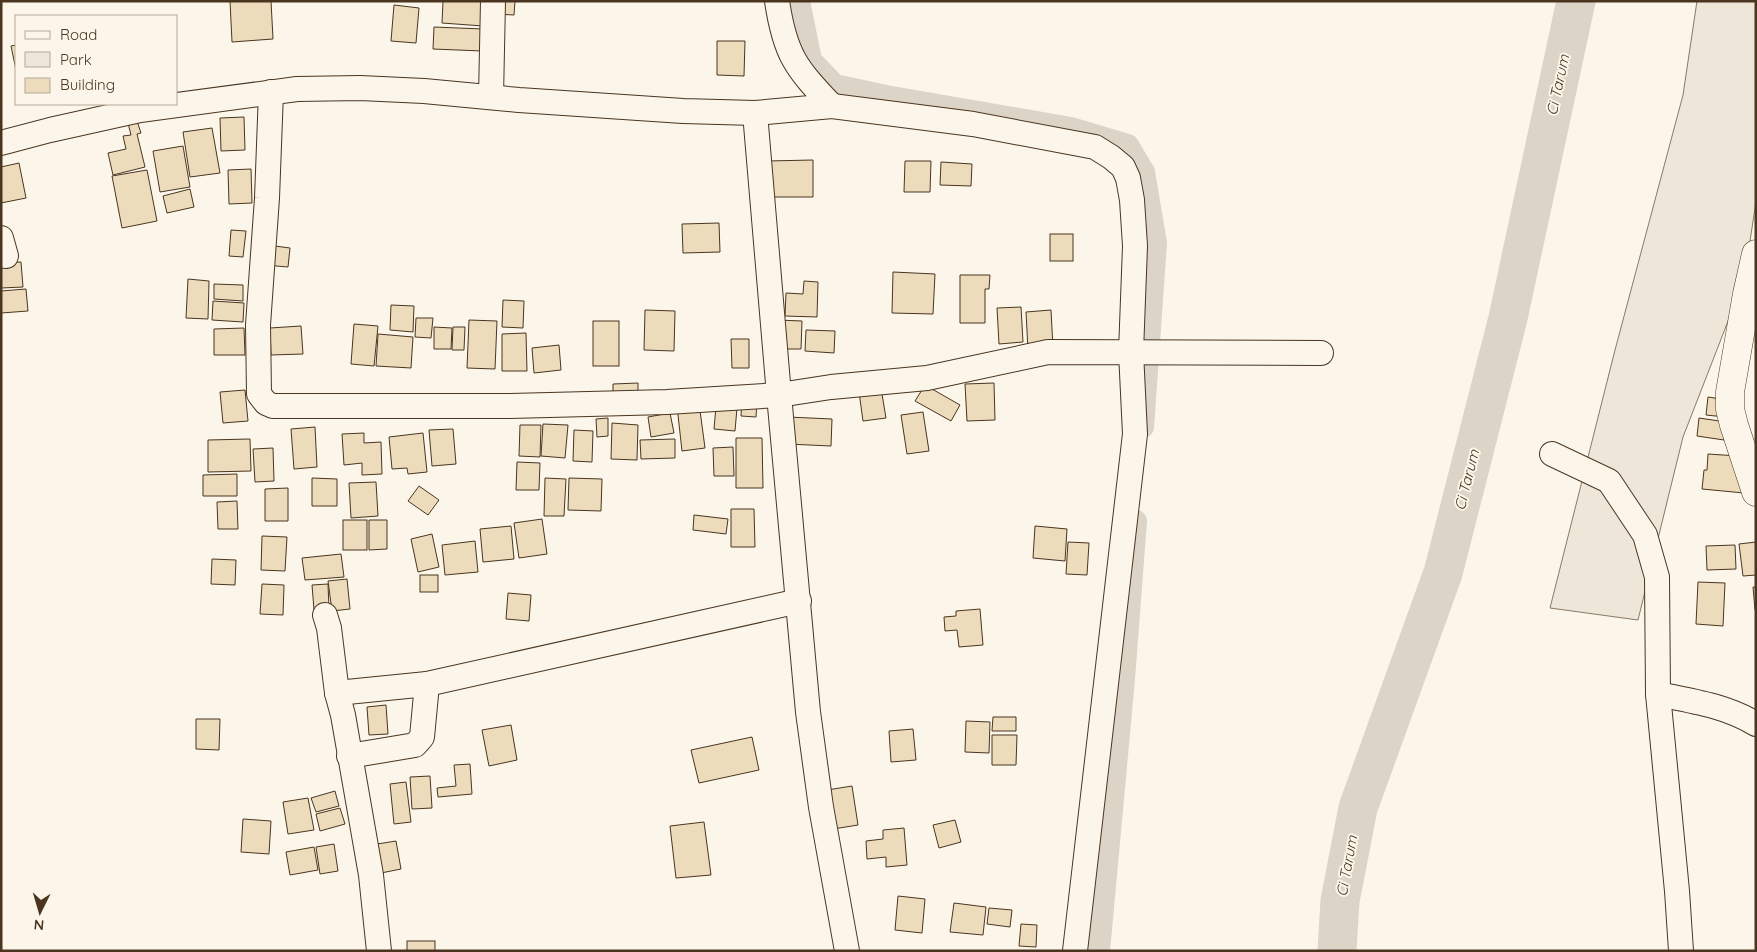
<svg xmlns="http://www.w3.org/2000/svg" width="1757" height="952" viewBox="0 0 1757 952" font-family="Quicksand,sans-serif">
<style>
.green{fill:#ede6d9;stroke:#887966}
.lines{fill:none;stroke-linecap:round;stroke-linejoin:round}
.canal{stroke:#dcd4c6;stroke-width:22}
.river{stroke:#dcd4c6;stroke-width:39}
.building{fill:#ecdcbc;stroke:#4a3520}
.minor-casing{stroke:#4a3520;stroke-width:26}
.major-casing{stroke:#4a3520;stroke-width:29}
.minor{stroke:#fbf6e9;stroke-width:24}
.major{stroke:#fbf6e9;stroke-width:28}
.labels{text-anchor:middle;stroke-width:4;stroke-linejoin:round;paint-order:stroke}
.water-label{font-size:15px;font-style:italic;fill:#4a3520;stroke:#fbf6e9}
</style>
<rect width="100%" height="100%" fill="#fbf6e9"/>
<!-- green -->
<path class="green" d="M 1697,1 L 1756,1 L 1756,202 L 1744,280 L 1683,437 L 1638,620 L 1550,608 L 1615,350 L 1683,95 Z"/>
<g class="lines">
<!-- canal -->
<g class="canal">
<path d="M 799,1 L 811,60 L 835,85 L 886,96 L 1071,128 L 1128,145 L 1144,172 L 1156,243 L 1143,427"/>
<path d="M 1099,951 L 1124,679 L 1136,521"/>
</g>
<!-- river -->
<path class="river" d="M 1337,951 L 1340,901 L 1358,808 L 1443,573 L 1508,318 L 1576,1"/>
</g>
<!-- building -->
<g class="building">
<path d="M 230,1 L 271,1 L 273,39 L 232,42 Z"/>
<path d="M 443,1 L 485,1 L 483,26 L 442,23 Z"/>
<path d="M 495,1 L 515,1 L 514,15 L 495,14 Z"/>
<path d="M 394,5 L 419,8 L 416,43 L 391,41 Z"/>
<path d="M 434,27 L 483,29 L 482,51 L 433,49 Z"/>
<path d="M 717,41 L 745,41 L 744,76 L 717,75 Z"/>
<path d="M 16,45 L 16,70 L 11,46 Z"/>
<path d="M 244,117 L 245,150 L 221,151 L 220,118 Z"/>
<path d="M 137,121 L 141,133 L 137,134 L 145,167 L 113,175 L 108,153 L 126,149 L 123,136 L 131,135 L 128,123 Z"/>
<path d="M 212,128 L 220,173 L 190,177 L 183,132 Z"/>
<path d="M 183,146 L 190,187 L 160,192 L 153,151 Z"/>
<path d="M 813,160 L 813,197 L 768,197 L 767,161 Z"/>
<path d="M 905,161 L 931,161 L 930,192 L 904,192 Z"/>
<path d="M 941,162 L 972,164 L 971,186 L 940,185 Z"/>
<path d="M 19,163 L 26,198 L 1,203 L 1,167 Z"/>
<path d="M 251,169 L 252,203 L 229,204 L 228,170 Z"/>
<path d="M 147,170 L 157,221 L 122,228 L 112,176 Z"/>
<path d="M 190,189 L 194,207 L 167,213 L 163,196 Z"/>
<path d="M 719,223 L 720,252 L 683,253 L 682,224 Z"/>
<path d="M 231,230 L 246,231 L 243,257 L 229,256 Z"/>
<rect x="1050" y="234" width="23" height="27"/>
<path d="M 267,245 L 290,248 L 288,267 L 265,265 Z"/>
<path d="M 21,262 L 23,287 L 1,288 L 1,263 Z"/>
<path d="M 893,272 L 935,274 L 933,314 L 892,313 Z"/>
<path d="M 960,275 L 990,275 L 989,289 L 985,289 L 985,323 L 960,323 Z"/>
<path d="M 188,279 L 209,281 L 208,319 L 186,318 Z"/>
<path d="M 804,281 L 818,282 L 817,317 L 785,316 L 786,293 L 803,294 Z"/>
<path d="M 214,284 L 243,285 L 243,301 L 214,299 Z"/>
<path d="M 26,289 L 28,311 L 1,313 L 1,291 Z"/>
<path d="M 503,300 L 524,301 L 523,328 L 502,327 Z"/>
<path d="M 213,301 L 244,303 L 243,322 L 212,320 Z"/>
<path d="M 391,305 L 414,306 L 413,332 L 390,330 Z"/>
<path d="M 1021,307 L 1023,342 L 999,344 L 997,308 Z"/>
<path d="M 645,310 L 675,311 L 674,351 L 644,350 Z"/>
<path d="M 1051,310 L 1053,348 L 1028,350 L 1026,312 Z"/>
<path d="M 416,318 L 433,318 L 431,338 L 415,337 Z"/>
<path d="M 469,320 L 497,321 L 495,369 L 467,368 Z"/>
<path d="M 777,320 L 802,321 L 801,349 L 777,349 Z"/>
<rect x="593" y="321" width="26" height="45"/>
<path d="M 354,324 L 378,326 L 374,366 L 351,364 Z"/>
<path d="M 301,326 L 303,354 L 271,355 L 270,328 Z"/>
<path d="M 434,327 L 452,328 L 451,349 L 434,349 Z"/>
<path d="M 453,327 L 465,327 L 464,350 L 452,350 Z"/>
<path d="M 244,328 L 245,355 L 214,355 L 214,329 Z"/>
<path d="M 806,330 L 835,331 L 834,353 L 805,351 Z"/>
<path d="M 526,333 L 527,371 L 502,371 L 502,334 Z"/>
<path d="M 378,334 L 413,337 L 411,368 L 376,366 Z"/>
<path d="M 731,339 L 749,339 L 749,368 L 732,368 Z"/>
<path d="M 559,345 L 561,370 L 534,373 L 532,348 Z"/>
<path d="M 638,383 L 638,399 L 613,400 L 613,384 Z"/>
<path d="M 994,383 L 995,420 L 967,421 L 965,384 Z"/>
<path d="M 925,385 L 960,405 L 951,421 L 915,401 Z"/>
<path d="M 881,388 L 886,418 L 863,421 L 859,392 Z"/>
<path d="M 245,390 L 248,421 L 223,423 L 220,392 Z"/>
<path d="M 1708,397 L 1727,400 L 1725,417 L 1706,415 Z"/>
<path d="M 742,399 L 757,400 L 756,417 L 741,416 Z"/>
<path d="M 699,403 L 705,448 L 682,451 L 677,406 Z"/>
<path d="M 716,406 L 737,408 L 735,431 L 714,429 Z"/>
<path d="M 923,412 L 929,451 L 907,454 L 901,415 Z"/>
<path d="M 670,413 L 674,433 L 651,437 L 648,417 Z"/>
<path d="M 788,417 L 832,419 L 831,446 L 787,444 Z"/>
<path d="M 608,418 L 608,436 L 597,437 L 596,419 Z"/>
<path d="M 1699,418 L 1726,422 L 1724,440 L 1697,436 Z"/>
<path d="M 612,423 L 638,425 L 637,460 L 611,459 Z"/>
<path d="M 543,424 L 568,425 L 565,458 L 541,456 Z"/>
<path d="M 520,425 L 541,425 L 540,457 L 519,456 Z"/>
<path d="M 315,427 L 317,467 L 294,469 L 291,429 Z"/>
<path d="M 453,429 L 456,464 L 432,466 L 429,430 Z"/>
<path d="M 574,430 L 593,431 L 592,462 L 573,461 Z"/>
<path d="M 364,433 L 364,443 L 381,442 L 382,474 L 362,475 L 362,463 L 344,465 L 342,434 Z"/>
<path d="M 423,433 L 427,472 L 408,474 L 407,468 L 392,469 L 389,437 Z"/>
<path d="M 736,438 L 762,438 L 763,488 L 736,488 Z"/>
<path d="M 250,439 L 251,471 L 208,472 L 208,440 Z"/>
<path d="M 675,439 L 675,458 L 641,459 L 640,440 Z"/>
<path d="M 733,447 L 734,476 L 714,476 L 713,448 Z"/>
<path d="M 273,448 L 274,481 L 255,482 L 253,449 Z"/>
<path d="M 1708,454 L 1738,456 L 1744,493 L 1702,489 L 1704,470 L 1707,470 Z"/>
<path d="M 517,462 L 540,463 L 539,490 L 516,490 Z"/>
<path d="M 237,474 L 237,496 L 203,496 L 203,475 Z"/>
<path d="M 312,478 L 337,479 L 337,506 L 312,506 Z"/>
<path d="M 545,478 L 566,479 L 564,516 L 544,516 Z"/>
<path d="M 569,478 L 602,479 L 601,511 L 568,510 Z"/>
<path d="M 376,482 L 378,516 L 351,518 L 349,483 Z"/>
<path d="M 419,486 L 439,500 L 428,515 L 408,501 Z"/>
<path d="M 288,488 L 288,521 L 265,521 L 265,489 Z"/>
<path d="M 237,501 L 238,529 L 218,529 L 217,502 Z"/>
<path d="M 731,509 L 754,509 L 755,547 L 731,547 Z"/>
<path d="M 694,515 L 728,519 L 726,534 L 693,530 Z"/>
<path d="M 542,519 L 547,554 L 519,558 L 514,523 Z"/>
<rect x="343" y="520" width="24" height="30"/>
<path d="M 369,520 L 387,520 L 387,549 L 369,550 Z"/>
<path d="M 511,526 L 514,559 L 483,562 L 480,529 Z"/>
<path d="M 1035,526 L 1067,529 L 1065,561 L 1033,558 Z"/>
<path d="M 432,534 L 439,567 L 418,572 L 411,539 Z"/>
<path d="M 262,536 L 287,537 L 285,571 L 261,570 Z"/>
<path d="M 475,541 L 478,572 L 445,575 L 442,545 Z"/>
<path d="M 1068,542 L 1089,543 L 1087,575 L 1066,574 Z"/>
<path d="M 1756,542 L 1756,575 L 1743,576 L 1739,544 Z"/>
<path d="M 1735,545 L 1736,569 L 1707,570 L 1706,546 Z"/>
<path d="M 341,554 L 344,577 L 305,580 L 302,558 Z"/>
<path d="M 212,559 L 236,560 L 235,585 L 211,584 Z"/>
<rect x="420" y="575" width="18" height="17"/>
<path d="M 347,579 L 350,609 L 332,611 L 328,581 Z"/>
<path d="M 1698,582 L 1725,583 L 1723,626 L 1696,624 Z"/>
<path d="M 262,584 L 284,585 L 283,615 L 260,614 Z"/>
<path d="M 328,584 L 329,609 L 314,610 L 312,585 Z"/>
<path d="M 1753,587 L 1756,587 L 1756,610 L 1755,610 Z"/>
<path d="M 508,593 L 531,595 L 529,621 L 506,619 Z"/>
<path d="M 980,609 L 983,645 L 959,647 L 957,630 L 945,631 L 944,617 L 956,616 L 956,611 Z"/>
<path d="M 386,705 L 388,734 L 369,735 L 367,707 Z"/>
<path d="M 993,717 L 1016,717 L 1016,731 L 992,731 Z"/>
<path d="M 196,719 L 220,719 L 219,750 L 196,749 Z"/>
<path d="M 966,721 L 990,722 L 989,753 L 965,752 Z"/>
<path d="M 511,725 L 517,760 L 489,766 L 482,730 Z"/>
<path d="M 913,729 L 916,760 L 891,762 L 889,731 Z"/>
<path d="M 992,735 L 1017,735 L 1016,765 L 992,765 Z"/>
<path d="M 752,737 L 759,770 L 699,783 L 691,750 Z"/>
<path d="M 470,764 L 472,794 L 438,797 L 437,788 L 456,786 L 454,765 Z"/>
<path d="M 430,776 L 432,808 L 412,809 L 410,777 Z"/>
<path d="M 406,782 L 411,822 L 394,824 L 390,784 Z"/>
<path d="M 852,786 L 858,825 L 827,830 L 821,791 Z"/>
<path d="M 335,791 L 339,806 L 316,812 L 311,798 Z"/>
<path d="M 308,798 L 314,830 L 288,834 L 283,802 Z"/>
<path d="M 340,808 L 345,824 L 320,831 L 316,814 Z"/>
<path d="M 243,819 L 271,821 L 269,854 L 241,852 Z"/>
<path d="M 955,820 L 961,842 L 939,848 L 933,825 Z"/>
<path d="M 704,822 L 711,875 L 676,878 L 670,826 Z"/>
<path d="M 904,828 L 907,865 L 886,867 L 886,857 L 867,859 L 866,841 L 883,839 L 883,830 Z"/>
<path d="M 396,841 L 401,869 L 376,874 L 371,845 Z"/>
<path d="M 334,844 L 338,871 L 320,874 L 316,847 Z"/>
<path d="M 314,847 L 318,870 L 290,875 L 286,852 Z"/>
<path d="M 898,896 L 925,899 L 922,933 L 895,930 Z"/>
<path d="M 954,903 L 986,907 L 983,935 L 950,932 Z"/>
<path d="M 989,908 L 1012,910 L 1010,927 L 987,924 Z"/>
<path d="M 1021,924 L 1037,925 L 1036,947 L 1019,946 Z"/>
<rect x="407" y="941" width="28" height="10"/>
</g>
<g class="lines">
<defs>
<g id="minor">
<path d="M 777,1 C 785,55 796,68 832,106"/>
<path d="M 271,92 L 267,198 L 258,325 L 259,394 L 266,403 L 273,406 L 510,406 L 667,402 L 779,395 L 831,387 L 927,378 L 1048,352 L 1321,353"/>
<path d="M 491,97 L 493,1"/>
<path d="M 755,113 L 779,395 L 808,712 L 821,807 L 847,951"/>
<path d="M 1,143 L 50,130 L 140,110 L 297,89 L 360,88 L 424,91 L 519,100 L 683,111 L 755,113 L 832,106 L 973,124 L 1095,147 L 1111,157 L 1123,167 L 1128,178 L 1132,200 L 1135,246 L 1131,352 L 1135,434 L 1075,951"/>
<path d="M 1,238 L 6,256"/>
<path d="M 1552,454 L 1609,481 L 1645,535 L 1657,577 L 1658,694 L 1677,891 L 1681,951"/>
<path d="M 325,615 L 329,628 L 337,693 L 343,715 L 371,875 L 379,951"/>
<path d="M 337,693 L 427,684 L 799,601"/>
<path d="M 1658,694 C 1693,701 1726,706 1756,724"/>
<path d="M 349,756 L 415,745 L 422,737 L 427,684"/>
</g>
<path id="major" d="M 1756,254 L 1747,294 L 1730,392 L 1730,409 L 1734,425 L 1756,492"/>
</defs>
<!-- minor casing -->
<use href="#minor" class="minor-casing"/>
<!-- major casing -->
<use href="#major" class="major-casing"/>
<!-- minor -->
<use href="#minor" class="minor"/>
<!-- major -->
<use href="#major" class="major"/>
</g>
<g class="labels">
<!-- water labels -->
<g class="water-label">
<text transform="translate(1558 85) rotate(-78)" y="5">Ci Tarum</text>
<text transform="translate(1467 480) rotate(-76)" y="5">Ci Tarum</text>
<text transform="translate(1347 866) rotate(-80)" y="5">Ci Tarum</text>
</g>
</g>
<!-- border -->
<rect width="1757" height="952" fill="none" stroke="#4a3520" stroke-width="5"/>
<!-- legend -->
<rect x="15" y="15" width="162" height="90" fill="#fbf6e9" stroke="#b4a999"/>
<rect x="25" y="31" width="25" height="8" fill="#fbf6e9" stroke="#b4a999"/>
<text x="60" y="40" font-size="15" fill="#4a3520">Road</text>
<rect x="25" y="52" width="25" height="15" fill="#ede6d9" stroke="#b4a999"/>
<text x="60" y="65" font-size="15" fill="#4a3520">Park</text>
<rect x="25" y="78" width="25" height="15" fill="#ecdcbc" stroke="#b4a999"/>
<text x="60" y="90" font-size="15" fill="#4a3520">Building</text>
<!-- north arrow -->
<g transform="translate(40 912) rotate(185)" stroke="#fbf6e9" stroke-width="4" paint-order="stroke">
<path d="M0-4L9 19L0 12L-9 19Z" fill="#4a3520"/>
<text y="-8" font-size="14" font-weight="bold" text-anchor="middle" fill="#4a3520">N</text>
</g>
</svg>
